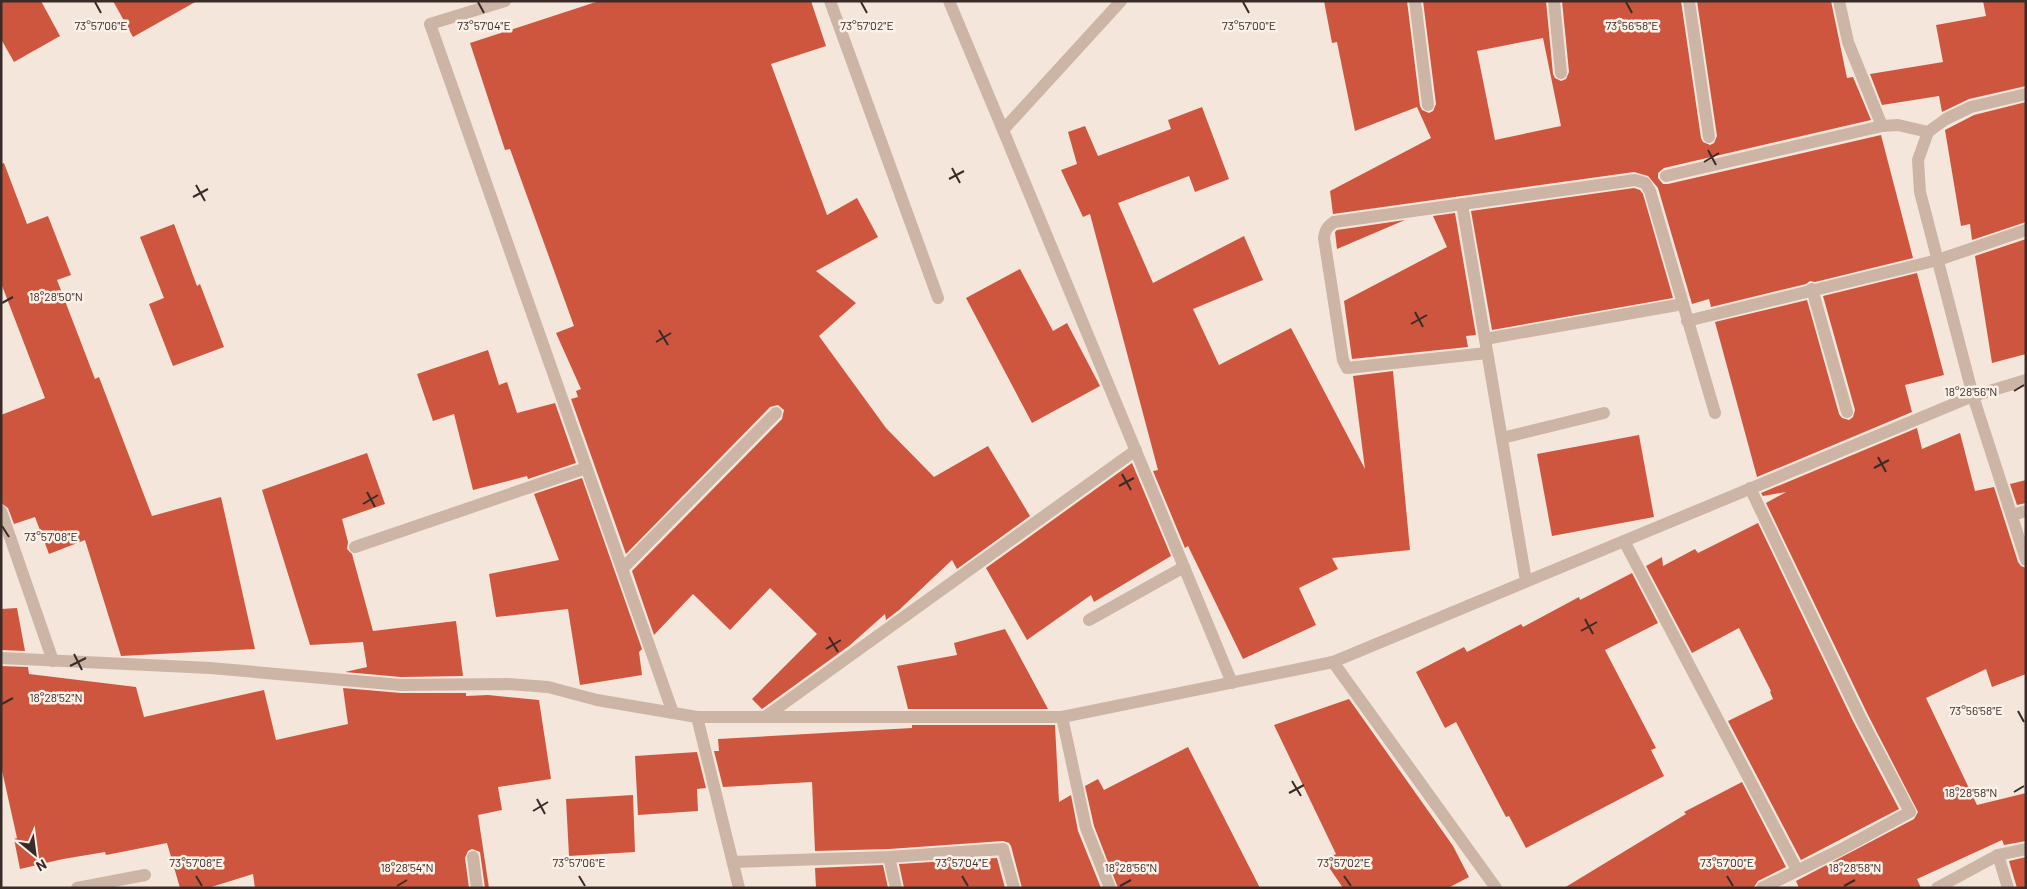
<svg xmlns="http://www.w3.org/2000/svg" width="2027" height="889" viewBox="0 0 2027 889" font-family="Barlow,sans-serif">
<style>
.building{fill:#cf563e;fill-rule:evenodd}
.lines{fill:none;stroke-linecap:round;stroke-linejoin:round}
.street{stroke:#cdb5a6;stroke-width:12}
.ticks{fill:none;stroke:#392c28;stroke-width:2}
.ticks-label{font-size:12px;text-anchor:middle;fill:#392c28;stroke:#fbf1e8;stroke-width:5;stroke-linejoin:round;paint-order:stroke}
</style>
<rect width="100%" height="100%" fill="#f4e6db"/>
<!-- building -->
<g class="building">
<path d="M 1,1 L 41,1 L 60,36 L 14,62 L 1,39 Z"/>
<path d="M 113,1 L 197,1 L 133,37 Z"/>
<path d="M 599,1 L 811,1 L 826,46 L 771,64 L 827,215 L 857,198 L 878,237 L 816,271 L 856,303 L 819,336 L 886,428 L 934,477 L 988,446 L 1030,516 L 957,569 L 952,560 L 899,610 L 886,620 L 885,614 L 849,646 L 762,709 L 752,699 L 817,634 L 770,588 L 730,630 L 693,594 L 654,635 L 632,571 L 782,419 L 784,410 L 778,405 L 770,407 L 626,554 L 571,399 L 578,397 L 576,391 L 581,389 L 556,333 L 574,326 L 510,149 L 505,150 L 470,43 Z"/>
<path d="M 1324,1 L 1407,1 L 1420,106 L 1422,110 L 1429,113 L 1433,111 L 1436,104 L 1423,1 L 1546,1 L 1553,74 L 1555,78 L 1561,81 L 1566,79 L 1569,72 L 1562,1 L 1681,1 L 1701,138 L 1703,142 L 1710,145 L 1714,143 L 1717,136 L 1697,1 L 1831,1 L 1847,78 L 1853,77 L 1871,120 L 1664,168 L 1658,173 L 1658,178 L 1663,184 L 1668,184 L 1881,135 L 1913,258 L 1815,282 L 1810,281 L 1806,284 L 1711,307 L 1709,299 L 1692,304 L 1658,188 L 1648,176 L 1634,172 L 1333,214 L 1330,191 L 1431,138 L 1417,107 L 1355,131 L 1337,42 L 1332,43 ZM 1543,38 L 1561,126 L 1495,140 L 1477,51 Z"/>
<path d="M 1983,1 L 2026,1 L 2026,86 L 1969,99 L 1942,112 L 1939,96 L 1882,105 L 1870,74 L 1943,62 L 1936,25 L 1986,16 Z"/>
<path d="M 2026,102 L 2026,222 L 1972,240 L 1970,224 L 1961,226 L 1945,130 L 1974,115 Z"/>
<path d="M 1202,107 L 1229,179 L 1195,192 L 1189,176 L 1118,203 L 1153,283 L 1244,236 L 1263,280 L 1193,309 L 1219,365 L 1291,328 L 1365,469 L 1353,376 L 1393,371 L 1410,550 L 1332,558 L 1338,569 L 1299,588 L 1316,625 L 1243,659 L 1188,546 L 1185,548 L 1153,471 L 1158,470 L 1090,214 L 1083,217 L 1061,170 L 1077,164 L 1068,132 L 1085,126 L 1098,156 L 1171,129 L 1168,120 Z"/>
<path d="M 4,163 L 27,224 L 48,216 L 71,275 L 57,280 L 95,379 L 99,377 L 152,516 L 221,497 L 255,649 L 121,656 L 85,540 L 49,554 L 35,517 L 14,524 L 8,508 L 1,503 L 1,415 L 45,398 L 1,283 L 1,164 Z"/>
<path d="M 1634,188 L 1640,190 L 1643,194 L 1673,298 L 1492,330 L 1471,211 Z"/>
<path d="M 1455,213 L 1476,335 L 1466,336 L 1468,347 L 1352,359 L 1344,301 L 1447,247 L 1433,216 Z"/>
<path d="M 1405,220 L 1337,249 L 1335,232 L 1337,230 Z"/>
<path d="M 174,224 L 197,286 L 200,284 L 224,347 L 173,366 L 149,304 L 164,298 L 140,237 Z"/>
<path d="M 2026,239 L 2026,354 L 1992,363 L 1975,256 Z"/>
<path d="M 1020,269 L 1053,331 L 1067,323 L 1100,386 L 1032,423 L 966,298 Z"/>
<path d="M 1917,273 L 1944,375 L 1905,385 L 1912,412 L 1757,477 L 1715,322 L 1807,300 L 1839,414 L 1842,418 L 1849,420 L 1853,417 L 1855,410 L 1823,296 Z"/>
<path d="M 488,350 L 499,385 L 507,382 L 517,413 L 555,403 L 576,463 L 528,479 L 527,476 L 473,490 L 454,414 L 433,421 L 417,374 Z"/>
<path d="M 1917,428 L 1922,449 L 1960,433 L 1975,491 L 1994,487 L 2018,562 L 2021,566 L 2026,568 L 2026,674 L 1992,687 L 1986,669 L 1926,698 L 1977,805 L 2026,793 L 2026,841 L 2004,845 L 2002,840 L 1917,879 L 1921,888 L 1799,888 L 1796,881 L 1914,819 L 1918,812 L 1867,713 L 1766,503 L 1786,492 L 1763,496 L 1761,493 Z"/>
<path d="M 1639,435 L 1654,517 L 1552,536 L 1537,454 Z"/>
<path d="M 367,453 L 385,504 L 342,519 L 348,542 L 347,549 L 352,554 L 373,631 L 456,621 L 463,676 L 401,677 L 345,672 L 367,667 L 363,642 L 310,645 L 262,490 Z"/>
<path d="M 1132,463 L 1171,556 L 1094,602 L 1091,595 L 1027,640 L 986,568 Z"/>
<path d="M 582,478 L 642,649 L 639,652 L 642,675 L 580,685 L 568,609 L 496,617 L 489,574 L 559,560 L 534,494 Z"/>
<path d="M 2026,480 L 2026,503 L 2017,505 L 2010,484 Z"/>
<path d="M 1758,523 L 1853,721 L 1899,809 L 1801,860 L 1728,721 L 1773,699 L 1770,692 L 1771,691 L 1739,628 L 1692,653 L 1646,566 L 1662,557 L 1663,566 L 1695,549 L 1698,553 Z"/>
<path d="M 1632,573 L 1658,623 L 1605,650 L 1656,748 L 1651,750 L 1664,776 L 1526,848 L 1509,816 L 1506,817 L 1456,722 L 1445,728 L 1416,672 L 1464,647 L 1467,652 L 1521,624 L 1523,627 L 1579,597 L 1580,600 Z"/>
<path d="M 17,608 L 25,651 L 1,650 L 1,609 Z"/>
<path d="M 1005,629 L 1048,709 L 908,709 L 897,666 L 957,655 L 954,643 Z"/>
<path d="M 1,666 L 28,667 L 29,674 L 136,687 L 144,717 L 264,690 L 276,740 L 348,724 L 343,688 L 401,693 L 466,693 L 466,696 L 488,695 L 539,700 L 551,779 L 498,787 L 502,810 L 478,815 L 489,888 L 485,888 L 480,852 L 472,849 L 468,851 L 465,858 L 469,888 L 255,888 L 253,874 L 208,888 L 180,888 L 167,843 L 106,855 L 105,852 L 63,859 L 20,869 L 14,839 L 17,838 L 1,766 Z"/>
<path d="M 1349,699 L 1453,846 L 1469,877 L 1448,888 L 1343,888 L 1324,860 L 1336,854 L 1274,725 Z"/>
<path d="M 912,725 L 1055,725 L 1059,802 L 1071,795 L 1078,831 L 1101,888 L 1022,888 L 1011,846 L 1009,843 L 1003,841 L 889,849 L 815,851 L 812,782 L 723,787 L 714,751 L 719,751 L 718,739 L 912,728 Z"/>
<path d="M 1188,747 L 1260,888 L 1118,888 L 1094,826 L 1085,786 L 1098,779 L 1104,790 Z"/>
<path d="M 697,752 L 706,788 L 697,789 L 698,811 L 638,815 L 635,756 Z"/>
<path d="M 1742,782 L 1786,867 L 1758,881 L 1754,887 L 1564,888 L 1686,814 L 1684,812 Z"/>
<path d="M 633,795 L 635,852 L 569,856 L 566,799 Z"/>
<path d="M 2026,857 L 2026,888 L 2017,888 L 2009,861 Z"/>
<path d="M 997,858 L 1005,888 L 904,888 L 899,864 Z"/>
<path d="M 883,865 L 888,888 L 816,888 L 815,868 Z"/>
</g>
<g class="lines">
<!-- street -->
<g class="street">
<path d="M 505,1 L 430,24 L 673,713"/>
<path d="M 830,1 L 938,298"/>
<path d="M 949,1 L 1003,130"/>
<path d="M 1121,1 L 1003,130 L 1232,683"/>
<path d="M 1415,1 L 1428,105"/>
<path d="M 1554,1 L 1561,73"/>
<path d="M 1689,1 L 1709,137"/>
<path d="M 1839,1 L 1848,42 L 1882,126 L 1898,125 L 1928,132"/>
<path d="M 2026,94 L 1971,107 L 1946,119 L 1928,132 L 1918,160 L 1920,192 L 1973,396 L 2026,560"/>
<path d="M 1666,176 L 1882,126"/>
<path d="M 1462,204 L 1526,581"/>
<path d="M 1812,289 L 1847,412"/>
<path d="M 1687,321 L 1938,260 L 2026,230"/>
<path d="M 1485,339 L 1683,304"/>
<path d="M 1487,353 L 1347,368 L 1343,360 L 1324,238 C 1325,230 1327,227 1334,222 L 1635,180 L 1645,183 L 1650,191 L 1715,413"/>
<path d="M 1502,438 L 1604,413"/>
<path d="M 1750,488 L 1860,717 L 1910,812 L 1840,850 L 1762,888"/>
<path d="M 1,511 L 53,661"/>
<path d="M 2012,515 L 2026,511"/>
<path d="M 1624,541 L 1797,870"/>
<path d="M 355,547 L 586,468"/>
<path d="M 622,569 L 776,413"/>
<path d="M 1089,620 L 1184,567"/>
<path d="M 1,658 L 210,668 L 401,685 L 508,684 L 548,687 L 597,700 L 697,717 L 1062,717 L 1333,662 L 1973,396 L 2026,380"/>
<path d="M 1333,662 L 1496,888"/>
<path d="M 697,717 L 739,888"/>
<path d="M 765,717 L 1136,450"/>
<path d="M 1062,717 L 1086,828 L 1110,888"/>
<path d="M 1998,855 L 2008,888"/>
<path d="M 473,857 L 477,888"/>
<path d="M 889,857 L 896,888"/>
<path d="M 733,862 L 889,857 L 1003,849 L 1014,888"/>
<path d="M 77,888 L 145,875"/>
<path d="M 1937,888 L 1998,855 L 2026,849"/>
</g>
</g>
<!-- ticks -->
<path class="ticks" d="M 95,2 L 101,13M 478,2 L 484,13M 861,2 L 867,13M 1243,2 L 1249,13M 1626,2 L 1632,13M 1708,150 L 1716,165M 1704,162 L 1719,153M 952,168 L 960,183M 949,179 L 964,171M 196,185 L 205,201M 193,197 L 208,189M 2,303 L 13,297M 1415,312 L 1423,327M 1411,324 L 1427,315M 659,330 L 668,345M 656,342 L 671,333M 2014,391 L 2024,385M 1878,457 L 1886,472M 1874,468 L 1889,460M 1122,474 L 1131,490M 1119,486 L 1134,478M 367,492 L 375,507M 363,504 L 378,495M 2,526 L 9,537M 1585,619 L 1593,634M 1581,631 L 1597,622M 829,637 L 838,652M 826,649 L 841,640M 74,654 L 82,670M 70,666 L 86,658M 2,704 L 13,698M 2018,711 L 2024,722M 1292,781 L 1301,796M 2014,792 L 2024,786M 1289,793 L 1304,785M 537,799 L 545,814M 533,811 L 548,802M 196,876 L 202,886M 579,876 L 585,886M 962,876 L 968,886M 1344,876 L 1351,886M 1727,876 L 1733,886M 397,886 L 407,880M 1120,886 L 1131,880M 1844,886 L 1855,880"/>
<g class="ticks-label">
<text x="101" y="30">73°57'06"E</text>
<text x="484" y="30">73°57'04"E</text>
<text x="867" y="30">73°57'02"E</text>
<text x="1249" y="30">73°57'00"E</text>
<text x="1632" y="30">73°56'58"E</text>
<text x="56" y="301">18°28'50"N</text>
<text x="1971" y="396">18°28'56"N</text>
<text x="51" y="541">73°57'08"E</text>
<text x="56" y="702">18°28'52"N</text>
<text x="1976" y="715">73°56'58"E</text>
<text x="1971" y="797">18°28'58"N</text>
<text x="196" y="867">73°57'08"E</text>
<text x="579" y="867">73°57'06"E</text>
<text x="962" y="867">73°57'04"E</text>
<text x="1344" y="867">73°57'02"E</text>
<text x="1727" y="867">73°57'00"E</text>
<text x="407" y="872">18°28'54"N</text>
<text x="1131" y="872">18°28'56"N</text>
<text x="1855" y="872">18°28'58"N</text>
</g>
<!-- border -->
<rect width="2027" height="889" fill="none" stroke="#392c28" stroke-width="5"/>
<!-- north arrow -->
<g transform="translate(35 854) rotate(151)" stroke="#fbf1e8" stroke-width="4" paint-order="stroke">
<path d="M0-4L9 19L0 12L-9 19Z" fill="#392c28"/>
<text y="-8" font-size="14" font-weight="bold" text-anchor="middle" fill="#392c28">N</text>
</g>
</svg>
